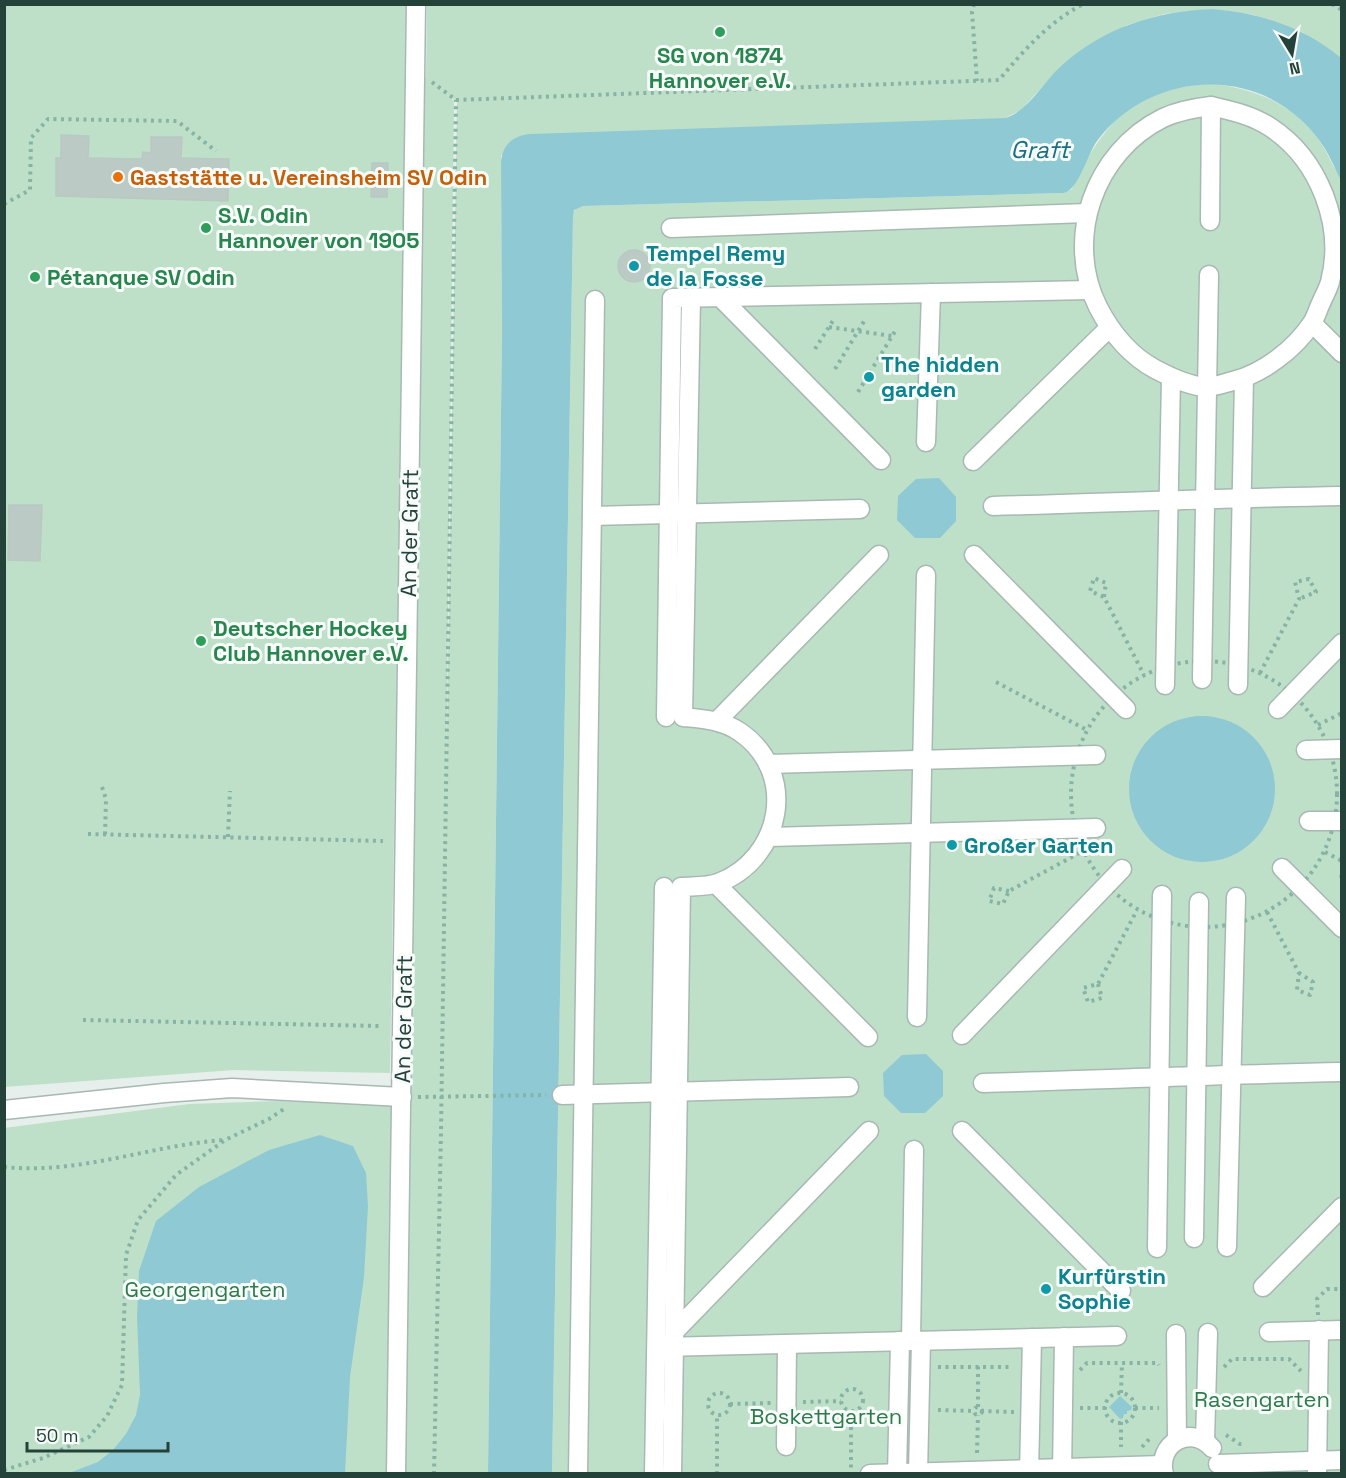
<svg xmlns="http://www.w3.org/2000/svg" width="1346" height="1478" viewBox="0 0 1346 1478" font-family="'Space Grotesk',sans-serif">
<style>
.green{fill:#bfe0c8;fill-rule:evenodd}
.water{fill:#8ec9d4}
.building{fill:#bbcac4;stroke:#b8c9c2;stroke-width:1.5}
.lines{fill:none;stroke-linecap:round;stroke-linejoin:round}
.minor-casing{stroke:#a8b8b2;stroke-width:21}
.path{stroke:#86b3a5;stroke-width:4;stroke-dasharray:3 4.5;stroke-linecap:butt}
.minor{stroke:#fff;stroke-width:18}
.leisure-dot{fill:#2e9e5b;stroke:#f7fbf9;stroke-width:2}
.food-dot{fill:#e8710a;stroke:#f7fbf9;stroke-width:2}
.culture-dot{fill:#0f9aa8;stroke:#f7fbf9;stroke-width:2}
.labels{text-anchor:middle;stroke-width:6;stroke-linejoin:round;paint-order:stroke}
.leisure-label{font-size:22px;font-weight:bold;fill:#27864d;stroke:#f7fbf9;text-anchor:start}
.food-label{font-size:22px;font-weight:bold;fill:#c56008;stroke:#f7fbf9;text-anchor:start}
.culture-label{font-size:22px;font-weight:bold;fill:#0d838f;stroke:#f7fbf9;text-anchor:start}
.street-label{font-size:22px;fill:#24423a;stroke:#f7fbf9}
.park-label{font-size:22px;fill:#2d7a4b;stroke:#f7fbf9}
.water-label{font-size:24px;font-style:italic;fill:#1c6f80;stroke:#f7fbf9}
</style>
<rect width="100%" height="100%" fill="#e6efeb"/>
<!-- green -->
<g class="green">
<path d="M 4,5 L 408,5 L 390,1073 L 234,1070 L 5,1087 Z"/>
<path d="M 427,5 L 1341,5 L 1341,58 L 1302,32 L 1254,15 L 1213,9 L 1164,14 L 1127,25 L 1061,66 L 1021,110 L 1005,118 L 501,155 L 502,334 L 488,1473 L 400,1474 L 420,74 L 426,78 ZM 447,95 L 457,102 L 446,788 L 454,101 Z"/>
<path d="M 1212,84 C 1255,88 1294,105 1319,140 C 1328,153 1333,168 1342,180 L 1341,1473 L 552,1474 L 573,213 L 576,208 L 583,206 L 1064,193 L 1072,189 C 1103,123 1135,86 1212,84 Z"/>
<path d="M 277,1101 L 395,1105 L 391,1473 L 5,1473 L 4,1128 L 189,1104 Z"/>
</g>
<!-- water -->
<g class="water">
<path d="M 1213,9 C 1260,13 1304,27 1341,58 L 1341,180 C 1337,174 1335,167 1331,160 C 1324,145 1314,132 1301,120 C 1241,64 1145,77 1097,141 C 1087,155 1079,189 1064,193 L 583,206 L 574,210 L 573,216 L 552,1473 L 488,1474 L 502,334 L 501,163 C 502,145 513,135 531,134 L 1005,118 C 1029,111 1043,82 1061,66 C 1104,27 1157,11 1213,9 Z"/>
<path d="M 939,478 L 956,497 L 956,521 L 940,538 L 915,538 L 897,520 L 898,496 L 916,479 Z"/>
<circle cx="1202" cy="789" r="73"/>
<path d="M 926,1054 L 943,1071 L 943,1096 L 925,1113 L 901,1113 L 884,1096 L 883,1073 L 902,1055 Z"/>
<path d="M 320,1135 L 353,1146 L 366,1173 L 368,1206 L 364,1277 L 350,1377 L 345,1473 L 69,1473 L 98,1462 L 113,1450 L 126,1434 L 136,1415 L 140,1395 L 137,1316 L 139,1271 L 156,1221 L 199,1187 L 269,1150 Z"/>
<path d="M 1120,1396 L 1132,1407 L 1131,1410 L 1127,1411 L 1127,1414 L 1124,1414 L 1123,1418 L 1120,1419 L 1109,1407 Z"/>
</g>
<!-- building -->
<g class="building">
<path d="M 61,135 L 89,136 L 88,158 L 142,159 L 143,152 L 151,153 L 151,137 L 182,137 L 181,158 L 229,159 L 228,201 L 56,196 L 56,158 L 61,158 Z"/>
<path d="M 372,163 L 388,163 L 387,197 L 371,197 Z"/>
<circle cx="634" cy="266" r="16"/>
<path d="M 9,505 L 42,505 L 40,561 L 8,560 Z"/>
</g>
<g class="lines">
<defs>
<g id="minor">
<path d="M 1211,106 C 1232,111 1252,115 1270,127 C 1319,159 1345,225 1330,282 C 1328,289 1324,296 1321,303 C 1318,309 1316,317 1312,323 C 1294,350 1263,373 1233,381 C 1225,383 1214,387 1206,387 C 1189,386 1170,377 1155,369 C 1129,355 1112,334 1098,307 C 1064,239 1094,152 1163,118 C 1178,111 1194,108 1211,106 Z"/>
<path d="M 1210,221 L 1211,106"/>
<path d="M 671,228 L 1087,213"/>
<path d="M 721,298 L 881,460"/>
<path d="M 1312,323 L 1342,353"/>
<path d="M 926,442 L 931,293"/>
<path d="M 973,461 L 1109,328"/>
<path d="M 993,506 C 1109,503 1225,498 1342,496"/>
<path d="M 592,516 L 860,509"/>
<path d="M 974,555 L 1126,709"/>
<path d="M 1202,679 L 1209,275"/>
<path d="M 1165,685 L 1171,378"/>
<path d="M 1238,685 L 1244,378"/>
<path d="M 1278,709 L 1342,643"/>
<path d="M 666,717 L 672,298 L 1090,290"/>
<path d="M 717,721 L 879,555"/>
<path d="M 1306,750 L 1342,749"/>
<path d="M 768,764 L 1096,755"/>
<path d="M 1309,821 L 1342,821"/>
<path d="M 769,837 L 1096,828"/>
<path d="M 1282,868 L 1342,928"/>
<path d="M 716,884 L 868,1037"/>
<path d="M 917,1017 L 926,575"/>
<path d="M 962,1035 L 1122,869"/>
<path d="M 983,1083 C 1102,1080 1222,1074 1342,1072"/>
<path d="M 562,1095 L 849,1087"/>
<path d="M 4,1110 L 164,1093 L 232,1088 L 402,1097"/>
<path d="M 962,1131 L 1121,1291"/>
<path d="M 1194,1238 L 1199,902"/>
<path d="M 1227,1247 L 1236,897"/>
<path d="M 1157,1248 L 1162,895"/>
<path d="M 1263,1287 L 1342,1207"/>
<path d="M 676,1330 L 869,1131"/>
<path d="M 1269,1332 L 1342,1330"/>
<path d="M 1176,1334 L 1177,1440"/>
<path d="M 911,1341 L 914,1150"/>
<path d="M 663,1347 L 1117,1336"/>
<path d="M 1205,1441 L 1208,1333"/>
<path d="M 786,1446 L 787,1344"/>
<path d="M 1218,1464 L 1342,1460"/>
<path d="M 396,1474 L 416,4"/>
<path d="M 578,1474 L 595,300"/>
<path d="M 654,1474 L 664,887"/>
<path d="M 672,1474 L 681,887 C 693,886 707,887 718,883 C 782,859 799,773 740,732 C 723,720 704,719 683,717 L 691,298"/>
<path d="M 870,1474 L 1162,1465"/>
<path d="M 897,1474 L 900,1341"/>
<path d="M 918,1474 L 921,1341"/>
<path d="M 1029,1474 L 1032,1338"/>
<path d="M 1062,1474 L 1064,1337"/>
<path d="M 1164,1474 C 1156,1443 1192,1424 1212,1448"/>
<path d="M 1317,1474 L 1319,1330"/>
</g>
</defs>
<!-- minor casing -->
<use href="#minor" class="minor-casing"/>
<!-- path -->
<g class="path">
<path d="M 974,4 L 972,12 L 977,81"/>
<path d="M 1332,4 L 1342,10"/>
<path d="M 432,82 L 456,100 L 999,80 C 1025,49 1048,23 1083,4"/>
<path d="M 4,204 L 30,190 L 31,138 L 48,119 L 177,121 L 216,151"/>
<path d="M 829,327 L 892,336"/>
<path d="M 815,349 L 834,319"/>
<path d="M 835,369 L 866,318"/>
<path d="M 858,392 L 897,328"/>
<path d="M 1104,597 L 1106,583 L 1094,578 L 1090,591 L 1104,597 L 1144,675"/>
<circle cx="1204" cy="794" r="133"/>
<path d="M 1260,673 L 1299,599 L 1295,582 L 1309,579 L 1316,592 L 1299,599"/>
<path d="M 996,682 L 1087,730"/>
<path d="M 1318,725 L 1342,713"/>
<path d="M 102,787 L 106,799 L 105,835"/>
<path d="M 88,834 L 383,841"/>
<path d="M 228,837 L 230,791"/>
<path d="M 1325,852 L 1342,861"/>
<path d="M 1341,878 L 1342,874"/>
<path d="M 1009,891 L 994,888 L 989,901 L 1003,904 L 1009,891 L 1083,851"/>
<path d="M 1267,912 L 1299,973 L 1297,990 L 1310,995 L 1313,982 L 1299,973"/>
<path d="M 1098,984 L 1102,998 L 1088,1002 L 1083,988 L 1098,984 L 1137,910"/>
<path d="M 83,1020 L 379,1026"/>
<path d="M 418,1097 L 546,1095"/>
<path d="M 4,1167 C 79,1175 151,1145 224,1140"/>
<path d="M 1318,1315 L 1317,1299 L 1327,1289 L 1342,1289"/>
<path d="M 938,1367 L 1013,1367"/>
<path d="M 1224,1367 L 1232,1359 L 1289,1359 L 1301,1371"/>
<path d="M 1080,1370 L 1087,1363 L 1158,1363 L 1159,1365"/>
<circle cx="852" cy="1400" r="11"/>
<path d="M 1121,1393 L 1122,1363"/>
<circle cx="719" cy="1404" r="11"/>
<circle cx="1120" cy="1408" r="15"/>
<path d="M 803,1402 L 841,1401"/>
<path d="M 730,1404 L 771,1403"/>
<path d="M 978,1407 L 978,1366"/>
<circle cx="978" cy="1411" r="4"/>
<path d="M 1080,1408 L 1106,1408"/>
<path d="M 1135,1408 L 1159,1408"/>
<path d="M 938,1410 L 974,1411"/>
<path d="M 981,1411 L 1014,1412"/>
<path d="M 851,1412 L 851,1470"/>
<path d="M 1121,1422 L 1121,1447"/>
<path d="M 1226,1435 L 1240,1444 L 1243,1444"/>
<path d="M 1142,1447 L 1152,1436"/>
<path d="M 977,1453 L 978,1415"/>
<path d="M 4,1470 L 43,1458 L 89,1437 L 107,1416 L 122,1385 L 126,1255 L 138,1220 L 176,1175 L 225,1140 L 269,1119 L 284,1109"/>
<path d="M 434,1474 L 441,1132 L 456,100"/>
<path d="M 717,1474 L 717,1415"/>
</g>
<!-- minor -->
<use href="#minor" class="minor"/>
</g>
<!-- markers -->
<g class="leisure-dot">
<circle cx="720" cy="32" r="6"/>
<circle cx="206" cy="228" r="6"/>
<circle cx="35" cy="277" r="6"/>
<circle cx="201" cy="641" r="6"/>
</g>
<circle class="food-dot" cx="118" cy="177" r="6"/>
<g class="culture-dot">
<circle cx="634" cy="266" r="6"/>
<circle cx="869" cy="377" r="6"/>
<circle cx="952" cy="845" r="6"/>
<circle cx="1046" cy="1289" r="6"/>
</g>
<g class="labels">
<!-- leisure labels -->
<g class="leisure-label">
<text x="720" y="63" text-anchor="middle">SG von 1874<tspan x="720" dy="25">Hannover e.V.</tspan></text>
<text x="218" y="223">S.V. Odin<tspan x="218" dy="25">Hannover von 1905</tspan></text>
<text x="47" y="285">Pétanque SV Odin</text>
<text x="213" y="636">Deutscher Hockey<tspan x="213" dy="25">Club Hannover e.V.</tspan></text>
</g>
<!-- food labels -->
<g class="food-label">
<text x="130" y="185">Gaststätte u. Vereinsheim SV Odin</text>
</g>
<!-- culture labels -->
<g class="culture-label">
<text x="646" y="261">Tempel Remy<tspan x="646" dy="25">de la Fosse</tspan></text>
<text x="881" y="372">The hidden<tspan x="881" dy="25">garden</tspan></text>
<text x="964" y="853">Großer Garten</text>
<text x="1058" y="1284">Kurfürstin<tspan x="1058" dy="25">Sophie</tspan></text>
</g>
<!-- street labels -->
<g class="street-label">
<text transform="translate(409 533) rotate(-89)" y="8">An der Graft</text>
<text transform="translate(403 1019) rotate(-89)" y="8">An der Graft</text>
</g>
<!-- park labels -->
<g class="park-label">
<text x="205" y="1297">Georgengarten</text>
<text x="1262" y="1407">Rasengarten</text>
<text x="826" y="1424">Boskettgarten</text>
</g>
<!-- water labels -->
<g class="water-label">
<text x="1040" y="158">Graft</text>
</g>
</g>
<!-- border -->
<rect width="1346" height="1478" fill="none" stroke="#24423a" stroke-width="12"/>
<!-- north arrow -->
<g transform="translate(1292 54) rotate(169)" stroke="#f7fbf9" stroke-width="4.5" paint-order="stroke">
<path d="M0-4.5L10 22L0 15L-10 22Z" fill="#24423a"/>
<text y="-9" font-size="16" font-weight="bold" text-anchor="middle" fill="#24423a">N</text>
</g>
<!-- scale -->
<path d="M27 1442v9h141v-9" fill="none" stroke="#24423a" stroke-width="3"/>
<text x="36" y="1442" font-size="18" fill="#24423a" stroke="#f7fbf9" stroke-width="4.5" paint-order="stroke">50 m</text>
</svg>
